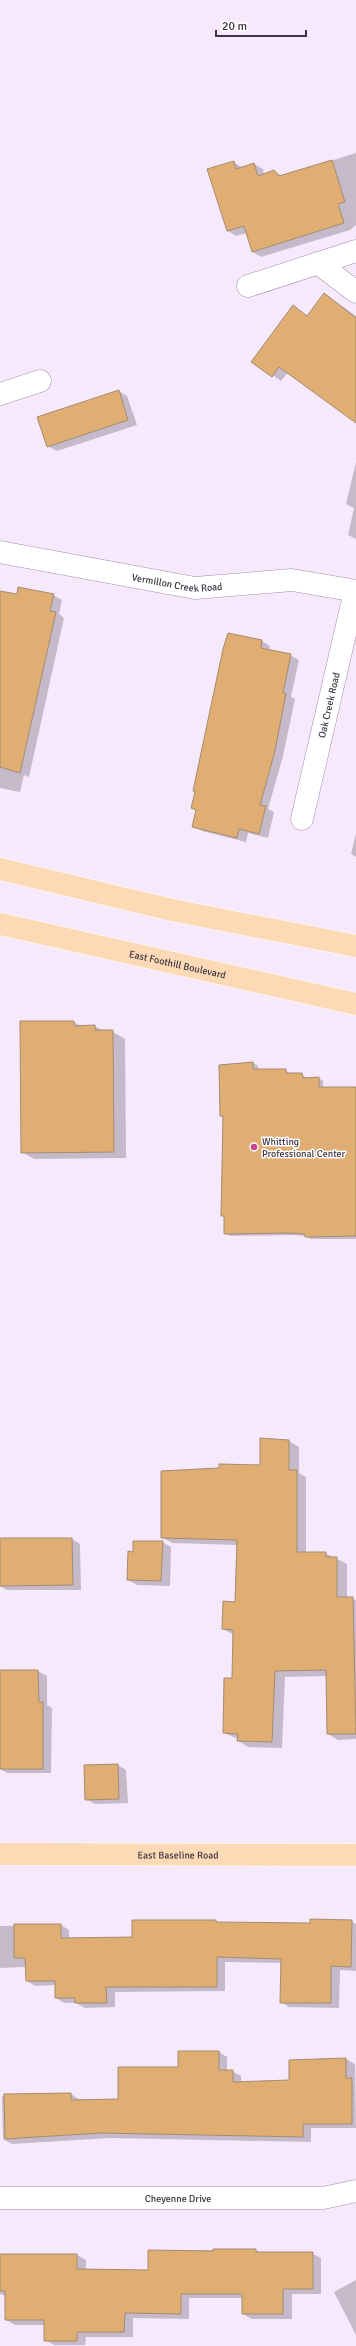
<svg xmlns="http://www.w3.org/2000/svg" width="356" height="2346" viewBox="0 0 356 2346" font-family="Signika,sans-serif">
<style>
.shadow{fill:#0003}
.building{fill:#e0ad72;stroke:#a48c72}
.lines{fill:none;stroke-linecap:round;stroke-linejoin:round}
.minor-casing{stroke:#a18eab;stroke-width:23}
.major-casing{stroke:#fff;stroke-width:23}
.minor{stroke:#fff;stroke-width:22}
.major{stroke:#fcdab5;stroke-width:22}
.poi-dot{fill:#c8468c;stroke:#fff;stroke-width:1.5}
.labels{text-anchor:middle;stroke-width:3;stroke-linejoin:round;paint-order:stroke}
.street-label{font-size:10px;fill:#3e3542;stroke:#fff}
.poi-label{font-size:10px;fill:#3e3542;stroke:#fff;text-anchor:start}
</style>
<rect width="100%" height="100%" fill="#f6e9fc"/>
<!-- shadow -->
<g class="shadow">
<path d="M 356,153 L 356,225 L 350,230 L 261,257 L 253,252 L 247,233 L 236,236 L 228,231 L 233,162 L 243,168 L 254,164 L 263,169 L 264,175 L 274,171 L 282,176 Z"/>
<path d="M 325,294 L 356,316 L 356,422 L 288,372 L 281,381 L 253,361 L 293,306 L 308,316 Z"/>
<path d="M 119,391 L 127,396 L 137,425 L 57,451 L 48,446 Z"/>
<path d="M 356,462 L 356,539 L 348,535 L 354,508 L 346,504 Z"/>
<path d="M 0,592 L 17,595 L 53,595 L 62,600 L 59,614 L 64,618 L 29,777 L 24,775 L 20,792 L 0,788 Z"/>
<path d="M 262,641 L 270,646 L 269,651 L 290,655 L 299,660 L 291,697 L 295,699 L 283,756 L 268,809 L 274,812 L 268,838 L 248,833 L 246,842 L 202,831 L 193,826 Z"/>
<path d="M 356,834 L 356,857 L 351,854 Z"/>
<path d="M 74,1022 L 81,1026 L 95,1026 L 105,1032 L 113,1032 L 125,1039 L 126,1158 L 34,1159 L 22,1152 Z"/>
<path d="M 253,1063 L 258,1066 L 258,1070 L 286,1070 L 290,1074 L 302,1074 L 307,1079 L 319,1078 L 323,1081 L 323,1088 L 356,1088 L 356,1239 L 311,1239 L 305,1236 L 294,1235 L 230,1236 L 225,1233 L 225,1217 L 222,1215 L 224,1117 L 221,1116 L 220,1065 Z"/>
<path d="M 261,1439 L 289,1441 L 299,1447 L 299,1473 L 306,1477 L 306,1553 L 325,1553 L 347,1564 L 347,1598 L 356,1600 L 356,1739 L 338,1740 L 328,1734 L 327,1676 L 285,1677 L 282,1748 L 248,1747 L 238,1741 L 238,1739 L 224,1733 L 233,1679 L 234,1635 L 223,1629 L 236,1603 L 238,1545 L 172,1543 L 162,1537 L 261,1466 Z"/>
<path d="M 0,1539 L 72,1539 L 80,1544 L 81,1590 L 7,1590 L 0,1586 Z"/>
<path d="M 162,1542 L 171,1547 L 170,1586 L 137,1585 L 128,1580 L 134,1553 Z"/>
<path d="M 0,1671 L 38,1671 L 47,1676 L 47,1705 L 52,1708 L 51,1773 L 7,1773 L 0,1769 Z"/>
<path d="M 118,1765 L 126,1770 L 128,1803 L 95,1804 L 86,1799 Z"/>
<path d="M 133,1921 L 216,1921 L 220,1923 L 311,1924 L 351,1921 L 356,1924 L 356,1971 L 340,1970 L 339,2008 L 289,2007 L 281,2002 L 282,1963 L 225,1962 L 225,1991 L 115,1992 L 115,2007 L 85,2008 L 76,2003 L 64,2003 L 56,1998 L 56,1985 L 35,1986 L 27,1981 L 26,1967 L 0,1968 L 0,1926 L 61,1925 L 69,1930 L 69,1939 L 133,1938 Z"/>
<path d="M 219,2052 L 227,2057 L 227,2071 L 232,2071 L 241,2076 L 241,2083 L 290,2081 L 346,2059 L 355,2064 L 356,2128 L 311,2128 L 311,2142 L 110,2138 L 12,2144 L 3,2139 L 2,2096 L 71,2094 L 80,2100 L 119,2100 L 179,2068 Z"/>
<path d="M 256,2250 L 262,2254 L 313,2254 L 321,2258 L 321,2294 L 292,2294 L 292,2319 L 252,2319 L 243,2314 L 243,2298 L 189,2298 L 189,2319 L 133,2318 L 133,2337 L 86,2337 L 85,2345 L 54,2345 L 45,2340 L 45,2325 L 15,2325 L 6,2320 L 6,2296 L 0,2294 L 0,2254 L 77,2255 L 86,2260 L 86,2270 L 149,2271 L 149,2251 Z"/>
<path d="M 356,2280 L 356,2335 L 334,2292 Z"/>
</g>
<!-- building -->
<g class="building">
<path d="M 332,160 L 345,202 L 338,204 L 344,223 L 252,252 L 244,226 L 227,231 L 207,169 L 234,161 L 236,169 L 254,163 L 258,176 L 274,170 L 279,176 Z"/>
<path d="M 324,293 L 356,318 L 356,423 L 279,367 L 272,377 L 251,362 L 293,305 L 307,316 Z"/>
<path d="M 119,390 L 128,420 L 47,447 L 37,417 Z"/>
<path d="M 18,587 L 54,594 L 50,611 L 56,612 L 20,773 L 0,767 L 0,591 L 17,594 Z"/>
<path d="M 228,633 L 262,640 L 261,648 L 291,654 L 283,693 L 286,693 L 275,751 L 260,805 L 266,806 L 259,834 L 239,829 L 237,838 L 192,827 L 196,810 L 191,808 L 195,792 L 193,791 L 223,649 Z"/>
<path d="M 20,1021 L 74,1021 L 74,1026 L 95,1025 L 95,1030 L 113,1030 L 114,1152 L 21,1153 Z"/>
<path d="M 253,1062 L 253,1069 L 286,1069 L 286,1073 L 302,1073 L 303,1078 L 319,1077 L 319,1087 L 356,1087 L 356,1236 L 305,1237 L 305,1234 L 289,1233 L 224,1234 L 224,1216 L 221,1216 L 223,1116 L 220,1116 L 219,1065 Z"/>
<path d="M 260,1438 L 289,1440 L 289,1470 L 297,1470 L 297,1552 L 326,1552 L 326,1557 L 337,1557 L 337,1597 L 353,1597 L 356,1734 L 327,1734 L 326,1670 L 275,1671 L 272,1742 L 237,1741 L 238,1734 L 223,1733 L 224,1678 L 232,1678 L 233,1630 L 222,1629 L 223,1601 L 235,1602 L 237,1540 L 161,1538 L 161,1471 L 219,1468 L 219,1464 L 260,1465 Z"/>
<path d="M 0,1538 L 72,1538 L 73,1585 L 0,1586 Z"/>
<path d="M 133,1541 L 163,1541 L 161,1581 L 127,1580 L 128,1551 L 133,1552 Z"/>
<path d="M 0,1670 L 38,1670 L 39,1702 L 43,1702 L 43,1769 L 0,1769 Z"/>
<path d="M 118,1764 L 119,1799 L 85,1800 L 84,1765 Z"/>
<path d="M 310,1919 L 352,1920 L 351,1967 L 331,1966 L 331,2003 L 280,2003 L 281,1959 L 217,1957 L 217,1987 L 106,1987 L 107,2003 L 75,2003 L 75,1998 L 55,1998 L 55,1981 L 26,1981 L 25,1958 L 14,1958 L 14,1924 L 61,1924 L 61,1938 L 132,1937 L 132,1920 L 216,1920 L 216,1922 L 310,1923 Z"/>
<path d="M 178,2051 L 219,2051 L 219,2070 L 233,2070 L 233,2082 L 289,2080 L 289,2060 L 346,2058 L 346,2078 L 352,2078 L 352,2124 L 303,2124 L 303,2137 L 100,2133 L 5,2139 L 4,2094 L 71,2093 L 71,2100 L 118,2099 L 118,2067 L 178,2067 Z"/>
<path d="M 213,2249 L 256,2249 L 256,2252 L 313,2252 L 313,2289 L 283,2289 L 283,2314 L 242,2314 L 242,2294 L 181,2294 L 181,2314 L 125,2313 L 124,2332 L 77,2332 L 77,2341 L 44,2341 L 44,2320 L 5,2320 L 5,2291 L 0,2291 L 0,2254 L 77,2254 L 77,2269 L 148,2270 L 148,2250 L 213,2251 Z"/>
</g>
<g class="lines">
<defs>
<g id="minor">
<path d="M 318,263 L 356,292"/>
<path d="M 248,286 L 356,251"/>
<path d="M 0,394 L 40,381"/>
<path id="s1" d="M 0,552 L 195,588 L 292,580 L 356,591"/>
<path id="s2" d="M 302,819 L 355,591"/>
<path id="s3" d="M 0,2198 L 323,2198 L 356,2191"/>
</g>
<g id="major">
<path d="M 0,869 L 172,910 L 356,946"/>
<path id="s4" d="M 0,924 L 356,1004"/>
<path id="s5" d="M 0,1854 L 356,1855"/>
</g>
</defs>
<!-- minor casing -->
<use href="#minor" class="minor-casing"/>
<!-- major casing -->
<use href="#major" class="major-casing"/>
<!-- minor -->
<use href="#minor" class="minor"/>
<!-- major -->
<use href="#major" class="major"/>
</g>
<!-- markers -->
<circle class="poi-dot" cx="254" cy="1147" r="4"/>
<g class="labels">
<!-- street labels -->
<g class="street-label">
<text dy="4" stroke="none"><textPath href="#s1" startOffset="180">Vermillon Creek Road</textPath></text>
<text dy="4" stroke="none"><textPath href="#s2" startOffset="117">Oak Creek Road</textPath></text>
<text dy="4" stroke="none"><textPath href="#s4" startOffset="182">East Foothill Boulevard</textPath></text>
<text dy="4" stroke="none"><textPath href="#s5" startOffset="178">East Baseline Road</textPath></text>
<text dy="4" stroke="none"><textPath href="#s3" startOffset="178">Cheyenne Drive</textPath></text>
</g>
<!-- poi labels -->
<g class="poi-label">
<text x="262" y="1145">Whitting<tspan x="262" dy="12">Professional Center</tspan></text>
</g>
</g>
<!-- scale -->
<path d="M216 30v6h90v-6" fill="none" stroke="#3e3542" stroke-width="2"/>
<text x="222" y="30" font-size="12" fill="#3e3542" stroke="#ffffff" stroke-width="3" paint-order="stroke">20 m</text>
</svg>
